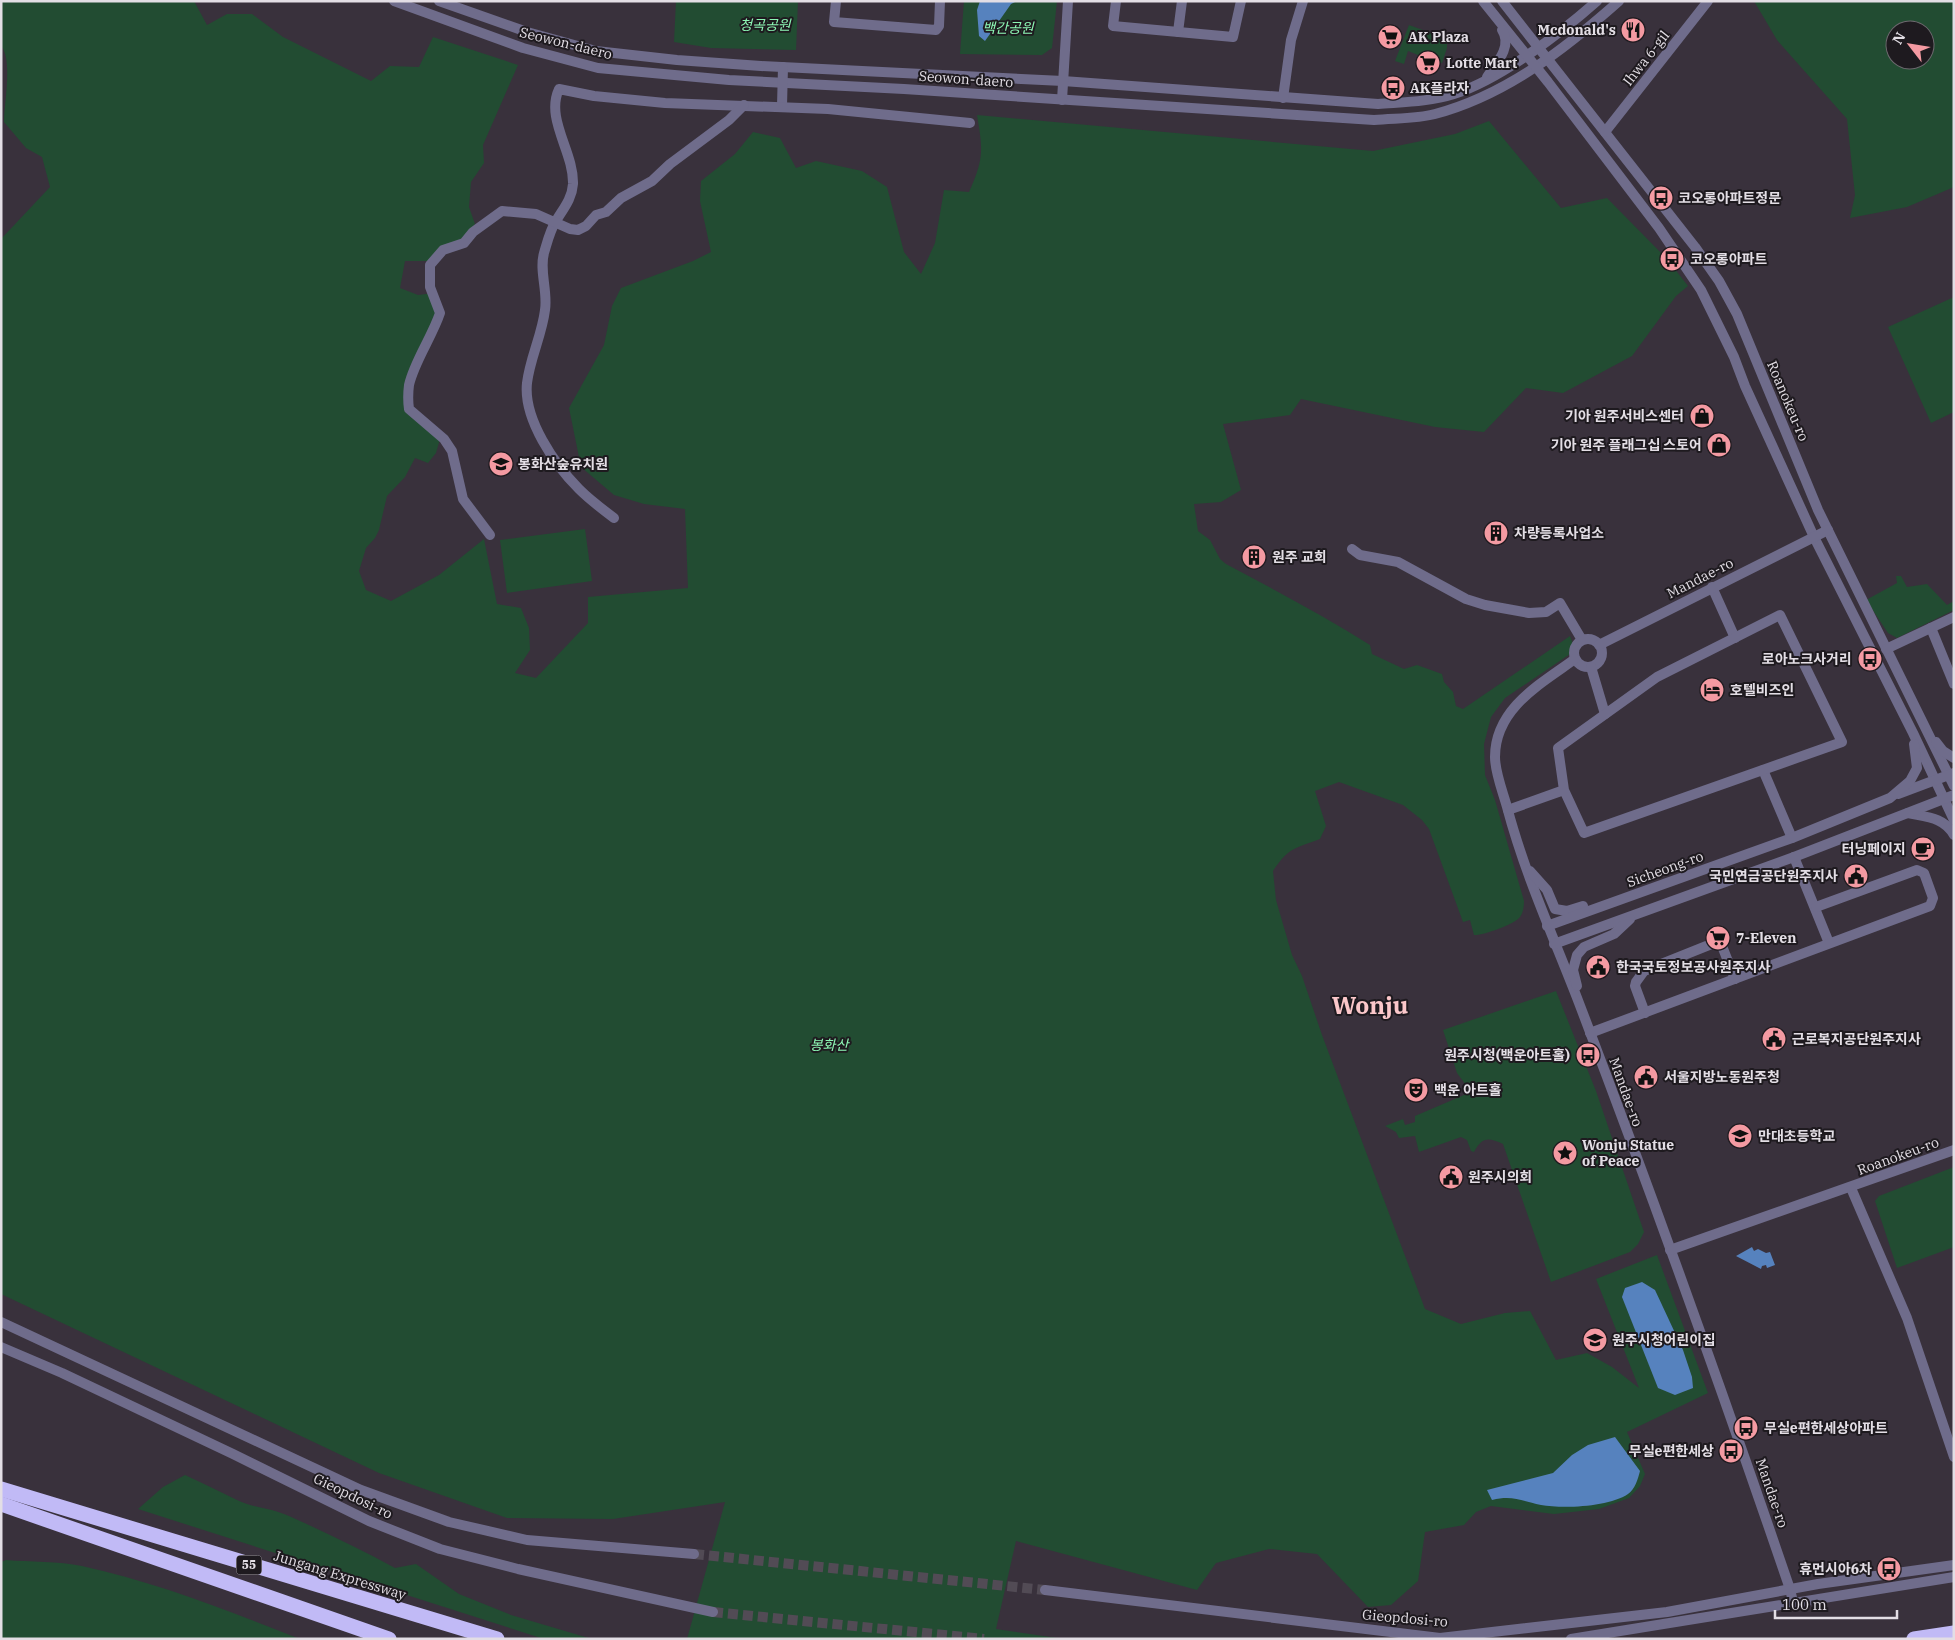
<svg xmlns="http://www.w3.org/2000/svg" width="1955" height="1640" viewBox="0 0 1955 1640" font-family="'IBM Plex Serif','Noto Sans KR',serif">
<style>
.green{fill:#224c32;fill-rule:evenodd}
.water{fill:#5682be}
.lines{fill:none;stroke-linecap:round;stroke-linejoin:round}
.minor-tunnel{stroke:#524b55;stroke-width:10;stroke-dasharray:10 5;stroke-linecap:butt}
.minor{stroke:#6f6c8b;stroke-width:10}
.highway{stroke:#c1baf6;stroke-width:15}
.labels{text-anchor:middle;stroke-width:4;stroke-linejoin:round;paint-order:stroke}
.shield{fill:#1e1a1f;stroke:#a8a3aa;stroke-width:1}
.shield-label{font-size:12px;font-weight:bold;fill:#e3dee5}
.park-label{font-size:14px;font-style:italic;fill:#8df6b4;stroke:#1e1a1f}
.poi-label{font-size:14px;font-weight:bold;fill:#e3dee5;stroke:#1e1a1f;text-anchor:start}
.street-label{font-size:14px;fill:#e3dee5;stroke:#1e1a1f}
.town-label{font-size:24px;font-weight:bold;fill:#fbc7ca;stroke:#1e1a1f}
</style>
<rect width="100%" height="100%" fill="#39313c"/>
<!-- green -->
<g class="green">
<path d="M 1,1 L 194,1 L 207,25 L 227,14 L 252,14 L 283,37 L 371,81 L 390,66 L 419,67 L 433,37 L 518,65 L 483,145 L 484,163 L 471,182 L 469,207 L 475,224 L 462,240 L 432,261 L 405,261 L 400,288 L 418,295 L 434,293 L 438,314 L 414,368 L 407,405 L 440,439 L 436,453 L 428,463 L 415,458 L 405,477 L 387,496 L 379,530 L 375,538 L 366,548 L 359,571 L 366,590 L 391,601 L 439,575 L 484,539 L 497,604 L 521,608 L 529,628 L 530,650 L 515,673 L 536,678 L 588,623 L 588,597 L 688,588 L 685,509 L 644,504 L 614,495 L 581,467 L 569,408 L 604,345 L 612,306 L 621,288 L 693,261 L 711,252 L 700,201 L 701,181 L 735,154 L 753,132 L 780,138 L 796,168 L 816,161 L 862,171 L 887,187 L 904,252 L 921,274 L 935,243 L 944,190 L 969,192 C 984,159 983,150 977,115 L 1373,151 L 1455,134 L 1489,121 L 1561,208 L 1607,198 L 1667,259 L 1688,286 L 1676,296 L 1632,356 L 1563,393 L 1526,388 L 1484,432 L 1435,427 L 1301,399 L 1290,415 L 1223,424 L 1241,490 L 1221,502 L 1194,504 L 1198,531 L 1210,540 L 1220,559 L 1226,564 C 1275,590 1324,616 1370,645 L 1372,654 L 1404,669 L 1417,665 L 1442,674 L 1444,682 L 1453,692 L 1456,706 L 1463,709 L 1570,636 L 1574,647 L 1573,652 L 1505,698 L 1491,717 L 1484,744 L 1485,775 L 1495,800 L 1524,901 C 1524,907 1523,913 1520,917 C 1515,924 1482,936 1474,935 L 1470,920 L 1463,922 L 1429,829 L 1422,820 L 1403,805 L 1339,782 L 1315,791 L 1326,826 L 1320,839 C 1294,849 1289,847 1273,871 L 1276,900 L 1292,955 L 1302,976 L 1322,1035 L 1425,1309 L 1461,1324 L 1505,1313 L 1530,1311 L 1556,1360 L 1587,1353 L 1612,1367 L 1639,1388 L 1596,1279 L 1657,1255 L 1708,1393 L 1627,1432 L 1645,1474 L 1640,1486 L 1629,1498 L 1599,1509 L 1554,1514 L 1491,1506 L 1476,1512 L 1464,1525 L 1425,1532 L 1418,1581 L 1391,1605 L 1368,1607 L 1317,1554 L 1269,1549 L 1216,1563 L 1197,1590 L 1016,1541 L 996,1629 L 1064,1639 L 687,1639 L 725,1502 L 613,1519 L 507,1518 L 379,1473 L 1,1294 L 1,239 L 50,187 L 42,157 L 26,148 L 4,122 C 4,104 13,59 1,46 Z"/>
<path d="M 676,1 L 798,1 L 796,50 L 711,48 L 674,42 Z"/>
<path d="M 964,1 L 1057,1 L 1052,48 L 1042,55 L 960,54 Z"/>
<path d="M 1754,1 L 1954,1 L 1954,187 L 1907,207 L 1850,218 L 1855,195 L 1847,119 L 1777,40 ZM 1895,30 L 1925,30 L 1925,60 L 1895,60 Z"/>
<path d="M 1409,25 L 1431,33 L 1447,37 L 1447,48 L 1442,63 L 1432,60 L 1430,67 L 1426,66 L 1428,59 L 1408,51 L 1404,64 L 1395,61 Z"/>
<path d="M 1954,297 L 1954,412 L 1931,423 L 1888,327 Z"/>
<path d="M 585,529 L 592,581 L 507,593 L 500,540 Z"/>
<path d="M 1896,576 L 1901,576 L 1907,587 L 1927,584 L 1947,605 L 1954,601 L 1954,610 L 1897,638 L 1888,633 L 1866,600 L 1897,583 Z"/>
<path d="M 1556,991 L 1596,1091 L 1644,1232 L 1638,1244 L 1630,1252 L 1551,1282 L 1503,1144 C 1488,1137 1482,1137 1474,1152 L 1471,1151 L 1467,1140 L 1461,1137 L 1419,1152 L 1415,1136 L 1399,1138 L 1396,1132 L 1385,1126 L 1403,1119 L 1405,1125 L 1415,1122 L 1415,1116 L 1471,1092 L 1457,1073 L 1443,1030 Z"/>
<path d="M 1954,1167 L 1954,1247 L 1897,1268 L 1875,1201 L 1879,1196 Z"/>
<path d="M 185,1475 C 203,1483 220,1492 237,1500 C 253,1508 272,1508 289,1516 C 325,1532 360,1549 395,1568 L 416,1564 L 459,1594 L 511,1615 L 592,1639 L 544,1639 L 138,1509 L 163,1487 Z"/>
<path d="M 6,1560 C 30,1562 59,1561 82,1566 C 156,1582 229,1611 300,1639 L 1,1639 L 1,1562 Z"/>
</g>
<!-- water -->
<g class="water">
<path d="M 980,1 L 1017,1 L 1011,4 L 985,41 L 979,36 L 977,10 Z"/>
<path d="M 1752,1247 L 1754,1251 L 1758,1249 L 1766,1253 L 1770,1252 L 1775,1265 L 1767,1268 L 1766,1265 L 1762,1266 L 1761,1269 L 1736,1256 Z"/>
<path d="M 1642,1282 L 1655,1290 L 1683,1350 L 1692,1377 L 1693,1388 L 1675,1395 L 1658,1388 L 1622,1297 L 1625,1288 Z"/>
<path d="M 1615,1437 L 1640,1471 C 1638,1479 1635,1489 1628,1494 C 1609,1507 1563,1509 1541,1505 C 1521,1501 1513,1495 1492,1500 L 1487,1490 L 1553,1473 L 1572,1455 L 1588,1445 Z"/>
</g>
<g class="lines">
<!-- minor-tunnel -->
<g class="minor-tunnel">
<path d="M 694,1554 L 1045,1590"/>
<path d="M 713,1612 L 984,1639"/>
</g>
<!-- minor -->
<g class="minor">
<path d="M 394,1 L 523,48 L 598,68 L 729,80 L 904,89 L 1374,120 C 1394,118 1416,119 1435,114 C 1506,95 1565,49 1619,1"/>
<path d="M 439,1 L 527,32 L 596,51 L 677,60 L 761,66 L 1063,81 L 1378,104 C 1403,102 1429,102 1454,94 C 1499,80 1561,33 1597,1"/>
<path d="M 836,1 L 834,22 L 936,30 L 939,26 L 940,1"/>
<path d="M 1116,1 L 1113,26 L 1233,37 L 1241,1"/>
<path d="M 1483,1 L 1548,82 L 1659,228 L 1701,290 L 1734,357 L 1745,386 L 1814,537 L 1913,733 L 1954,820"/>
<path d="M 1502,1 L 1695,247 L 1719,281 L 1737,314 L 1818,510 L 1954,786"/>
<path d="M 1178,32 L 1182,1"/>
<path d="M 1487,77 C 1496,64 1513,46 1502,30"/>
<path d="M 1283,98 L 1291,40 L 1303,1"/>
<path d="M 1062,100 L 1068,1"/>
<path d="M 782,106 L 783,67"/>
<path d="M 1605,132 L 1708,1"/>
<path d="M 614,518 C 602,509 590,500 579,489 C 555,465 523,419 527,383 C 530,358 542,335 545,310 C 548,291 539,271 544,253 C 547,243 550,230 556,221 C 563,209 572,199 573,184 C 574,152 545,119 559,89 L 594,96 L 665,103 L 828,109 L 970,123"/>
<path d="M 490,535 L 463,499 L 452,451 L 444,439 L 409,409 C 408,402 408,393 409,385 C 414,362 432,337 440,313 L 430,287 L 430,265 L 443,250 L 464,243 L 473,232 L 502,211 L 536,214 L 570,229 L 578,230 L 586,226 L 596,215 L 606,212 L 621,198 L 652,181 L 670,164 L 729,120 L 744,105"/>
<path d="M 1352,549 L 1360,555 L 1398,562 L 1466,599 L 1485,605 L 1529,613 L 1546,612 L 1560,603 L 1582,640"/>
<path d="M 1712,587 L 1735,638"/>
<path d="M 1931,628 L 1954,684"/>
<circle cx="1588" cy="653" r="14"/>
<path d="M 1599,645 L 1828,530"/>
<path d="M 1886,649 L 1954,617"/>
<path d="M 1575,659 C 1540,684 1495,709 1495,757 C 1495,773 1503,792 1507,807 C 1525,875 1554,938 1579,1003 C 1653,1197 1723,1393 1790,1589 L 1793,1602"/>
<path d="M 1591,667 L 1605,714"/>
<path d="M 1936,742 L 1943,751 L 1954,758"/>
<path d="M 1763,770 L 1792,838"/>
<path d="M 1898,794 L 1954,773"/>
<path d="M 1508,810 L 1564,790 L 1584,833 L 1842,742 L 1780,615 L 1657,677 L 1558,748 L 1564,790"/>
<path d="M 1908,813 C 1926,817 1944,817 1954,835"/>
<path d="M 1794,857 L 1829,943"/>
<path d="M 1530,871 L 1547,890 L 1555,909 L 1567,911 L 1583,906"/>
<path d="M 1547,926 L 1792,838 L 1890,798 L 1910,781 L 1917,768 L 1914,744"/>
<path d="M 1554,944 L 1794,857 L 1954,795"/>
<path d="M 1577,986 L 1573,970 L 1577,955 L 1584,947 L 1614,934 L 1630,919"/>
<path d="M 1645,1013 L 1635,986 L 1636,982 L 1644,971 L 1714,943 L 1722,946 L 1735,979"/>
<path d="M 1590,1033 L 1930,906 L 1933,898 L 1924,873 L 1917,870 L 1816,907"/>
<path d="M 1851,1188 L 1907,1318 L 1954,1457"/>
<path d="M 1670,1250 L 1954,1150"/>
<path d="M 1,1322 L 361,1490 L 449,1522 L 527,1540 L 694,1554"/>
<path d="M 1,1347 L 62,1373 L 233,1454 L 369,1521 L 440,1549 L 518,1569 L 713,1612"/>
<path d="M 1045,1590 L 1440,1638 L 1667,1612 L 1818,1584 L 1954,1565"/>
<path d="M 1571,1639 L 1954,1577"/>
</g>
<!-- highway -->
<g class="highway">
<path d="M 1,1489 L 497,1639"/>
<path d="M 1,1504 L 389,1639"/>
<path d="M 1914,1639 L 1954,1633"/>
</g>
</g>
<!-- icons -->
<defs>
<symbol id="restaurant-disc" viewBox="-11 -11 22 22"><circle r="9.5" fill="#f49aa2" stroke="#1e1a1f"/><path d="M-5-6h1v4h1v-4h1v4h1v-4h1v5L-1.5 .5V6h-2V.5L-5-1ZM5-6V6H3V1.5H1.5Q1.5-4 5-6Z" fill="#111"/></symbol>
<symbol id="supermarket-disc" viewBox="-11 -11 22 22"><circle r="9.5" fill="#f49aa2" stroke="#1e1a1f"/><path d="M-6-5.5h2.5l.6 2H6L4.5 2H-2.5L-4.4-4H-6ZM-1.5 3.2a1.3 1.3 0 1 0 .1 0ZM3 3.2a1.3 1.3 0 1 0 .1 0Z" fill="#111"/></symbol>
<symbol id="bus-disc" viewBox="-11 -11 22 22"><circle r="9.5" fill="#f49aa2" stroke="#1e1a1f"/><path d="M-5-6H5V4H4V6H2V4H-2V6H-4V4H-5ZM-3.5-4V0h7V-4ZM-3.5 1.2v1.5H-2V1.2ZM2 1.2v1.5H3.5V1.2Z" fill="#111"/></symbol>
<symbol id="shop-disc" viewBox="-11 -11 22 22"><circle r="9.5" fill="#f49aa2" stroke="#1e1a1f"/><path d="M-5-2.5h2.3a2.7 3.5 0 0 1 5.4 0H5L5.5 6h-11ZM-1.5-2.5h3a1.5 2.3 0 0 0-3 0Z" fill="#111"/></symbol>
<symbol id="school-disc" viewBox="-11 -11 22 22"><circle r="9.5" fill="#f49aa2" stroke="#1e1a1f"/><path d="M0-5L7-2L0 1L-7-2ZM-4 1L0 2.5L4 1V4Q0 6-4 4Z" fill="#111"/></symbol>
<symbol id="building-disc" viewBox="-11 -11 22 22"><circle r="9.5" fill="#f49aa2" stroke="#1e1a1f"/><path d="M-4-6H4V6H1V3H-1V6H-4ZM-2.5-4.3h1.7v1.8h-1.7ZM.8-4.3h1.7v1.8H.8ZM-2.5-1h1.7V.8h-1.7ZM.8-1h1.7V.8H.8Z" fill="#111"/></symbol>
<symbol id="hotel-disc" viewBox="-11 -11 22 22"><circle r="9.5" fill="#f49aa2" stroke="#1e1a1f"/><path d="M-6-4.5h1.5V1H6V5H4.5V3h-9V5H-6ZM-4 0a1.8 1.8 0 1 1 3.6 0ZM.5 0V-2.5h3Q6-2.5 6 0Z" fill="#111"/></symbol>
<symbol id="cafe-disc" viewBox="-11 -11 22 22"><circle r="9.5" fill="#f49aa2" stroke="#1e1a1f"/><path d="M-5.5-4.5H6V0H3Q3 3.5 0 3.5H-2.5Q-5.5 3.5-5.5 0ZM3-3.2v2h1.7v-2ZM-6 4.5H4V6H-6Z" fill="#111"/></symbol>
<symbol id="civic-disc" viewBox="-11 -11 22 22"><circle r="9.5" fill="#f49aa2" stroke="#1e1a1f"/><path d="M-.6-6.5H3V-4.5H.6V-3L4-1V1h2V6H-6V1h2V-1L-.6-3ZM-1.2 2.5V6h2.4V2.5Z" fill="#111"/></symbol>
<symbol id="theatre-disc" viewBox="-11 -11 22 22"><circle r="9.5" fill="#f49aa2" stroke="#1e1a1f"/><path d="M-5-5.5Q0-4 5-5.5V0Q5 5 0 6Q-5 5-5 0ZM-3.3-2.5H-1v1.5H-3.3ZM1-2.5H3.3v1.5H1ZM-2.8 1Q0 5.5 2.8 1Z" fill="#111"/></symbol>
<symbol id="sight-disc" viewBox="-11 -11 22 22"><circle r="9.5" fill="#f49aa2" stroke="#1e1a1f"/><path d="M0-6L1.8-2.2L6-1.7L2.9 1.2L3.7 5.4L0 3.3L-3.7 5.4L-2.9 1.2L-6-1.7L-1.8-2.2Z" fill="#111"/></symbol>
</defs>
<g fill-rule="evenodd">
<use href="#restaurant-disc" x="1619" y="16" width="28" height="28"/>
<use href="#supermarket-disc" x="1376" y="23" width="28" height="28"/>
<use href="#supermarket-disc" x="1414" y="49" width="28" height="28"/>
<use href="#bus-disc" x="1379" y="74" width="28" height="28"/>
<use href="#bus-disc" x="1647" y="184" width="28" height="28"/>
<use href="#bus-disc" x="1658" y="245" width="28" height="28"/>
<use href="#shop-disc" x="1688" y="402" width="28" height="28"/>
<use href="#shop-disc" x="1705" y="431" width="28" height="28"/>
<use href="#school-disc" x="487" y="450" width="28" height="28"/>
<use href="#building-disc" x="1482" y="519" width="28" height="28"/>
<use href="#building-disc" x="1240" y="543" width="28" height="28"/>
<use href="#bus-disc" x="1856" y="645" width="28" height="28"/>
<use href="#hotel-disc" x="1698" y="676" width="28" height="28"/>
<use href="#cafe-disc" x="1909" y="835" width="28" height="28"/>
<use href="#civic-disc" x="1842" y="862" width="28" height="28"/>
<use href="#supermarket-disc" x="1704" y="924" width="28" height="28"/>
<use href="#civic-disc" x="1584" y="953" width="28" height="28"/>
<use href="#civic-disc" x="1760" y="1025" width="28" height="28"/>
<use href="#bus-disc" x="1574" y="1041" width="28" height="28"/>
<use href="#civic-disc" x="1632" y="1063" width="28" height="28"/>
<use href="#theatre-disc" x="1402" y="1076" width="28" height="28"/>
<use href="#school-disc" x="1726" y="1122" width="28" height="28"/>
<use href="#sight-disc" x="1551" y="1139" width="28" height="28"/>
<use href="#civic-disc" x="1437" y="1163" width="28" height="28"/>
<use href="#school-disc" x="1581" y="1326" width="28" height="28"/>
<use href="#bus-disc" x="1732" y="1414" width="28" height="28"/>
<use href="#bus-disc" x="1717" y="1437" width="28" height="28"/>
<use href="#bus-disc" x="1875" y="1555" width="28" height="28"/>
</g>
<g class="labels">
<!-- shield labels -->
<rect class="shield" x="236.5" y="1555.5" width="25" height="19" rx="4"/>
<g class="shield-label">
<text x="249" y="1569">55</text>
</g>
<!-- park labels -->
<g class="park-label">
<text x="765" y="30">청곡공원</text>
<text x="1008" y="33">백간공원</text>
<text x="829" y="1050">봉화산</text>
</g>
<!-- poi labels -->
<g class="poi-label">
<text x="1616" y="35" text-anchor="end">Mcdonald's</text>
<text x="1408" y="42">AK Plaza</text>
<text x="1446" y="68">Lotte Mart</text>
<text x="1410" y="93">AK플라자</text>
<text x="1678" y="203">코오롱아파트정문</text>
<text x="1690" y="264">코오롱아파트</text>
<text x="1684" y="421" text-anchor="end">기아 원주서비스센터</text>
<text x="1702" y="450" text-anchor="end">기아 원주 플래그십 스토어</text>
<text x="518" y="469">봉화산숲유치원</text>
<text x="1514" y="538">차량등록사업소</text>
<text x="1272" y="562">원주 교회</text>
<text x="1852" y="664" text-anchor="end">로아노크사거리</text>
<text x="1730" y="695">호텔비즈인</text>
<text x="1906" y="854" text-anchor="end">터닝페이지</text>
<text x="1838" y="881" text-anchor="end">국민연금공단원주지사</text>
<text x="1736" y="943">7-Eleven</text>
<text x="1616" y="972">한국국토정보공사원주지사</text>
<text x="1792" y="1044">근로복지공단원주지사</text>
<text x="1570" y="1060" text-anchor="end">원주시청(백운아트홀)</text>
<text x="1664" y="1082">서울지방노동원주청</text>
<text x="1434" y="1095">백운 아트홀</text>
<text x="1758" y="1141">만대초등학교</text>
<text x="1582" y="1150">Wonju Statue<tspan x="1582" dy="16">of Peace</tspan></text>
<text x="1468" y="1182">원주시의회</text>
<text x="1612" y="1345">원주시청어린이집</text>
<text x="1764" y="1433">무실e편한세상아파트</text>
<text x="1714" y="1456" text-anchor="end">무실e편한세상</text>
<text x="1872" y="1574" text-anchor="end">휴먼시아6차</text>
</g>
<!-- street labels -->
<g class="street-label">
<text transform="translate(566 43) rotate(14)" y="5">Seowon-daero</text>
<text transform="translate(1646 58) rotate(-52)" y="5">Ihwa 6-gil</text>
<text transform="translate(966 79) rotate(4)" y="5">Seowon-daero</text>
<text transform="translate(1788 401) rotate(67)" y="5">Roanokeu-ro</text>
<text transform="translate(1700 578) rotate(-27)" y="5">Mandae-ro</text>
<text transform="translate(1665 869) rotate(-20)" y="5">Sicheong-ro</text>
<text transform="translate(1626 1092) rotate(70)" y="5">Mandae-ro</text>
<text transform="translate(1898 1156) rotate(-20)" y="5">Roanokeu-ro</text>
<text transform="translate(1772 1493) rotate(71)" y="5">Mandae-ro</text>
<text transform="translate(353 1496) rotate(26)" y="5">Gieopdosi-ro</text>
<text transform="translate(340 1575) rotate(17)" y="5">Jungang Expressway</text>
<text transform="translate(1405 1618) rotate(5)" y="5">Gieopdosi-ro</text>
</g>
<!-- town labels -->
<g class="town-label">
<text x="1370" y="1014">Wonju</text>
</g>
</g>
<!-- border -->
<rect width="1955" height="1640" fill="none" stroke="#e3dee5" stroke-width="5"/>
<!-- north arrow -->
<g transform="translate(1910 45) rotate(301)"><circle r="24" fill="#1e1a1f" stroke="#6d686e"/>
<path d="M0-4L9 19L0 12L-9 19Z" fill="#f49aa2"/>
<text y="-8" font-size="14" font-weight="bold" text-anchor="middle" fill="#e3dee5">N</text>
</g>
<!-- scale -->
<path d="M1775 1610v8h122v-8" fill="none" stroke="#e3dee5" stroke-width="2.5"/>
<text x="1782" y="1610" font-size="15" fill="#e3dee5" stroke="#1e1a1f" stroke-width="4" paint-order="stroke">100 m</text>
</svg>
